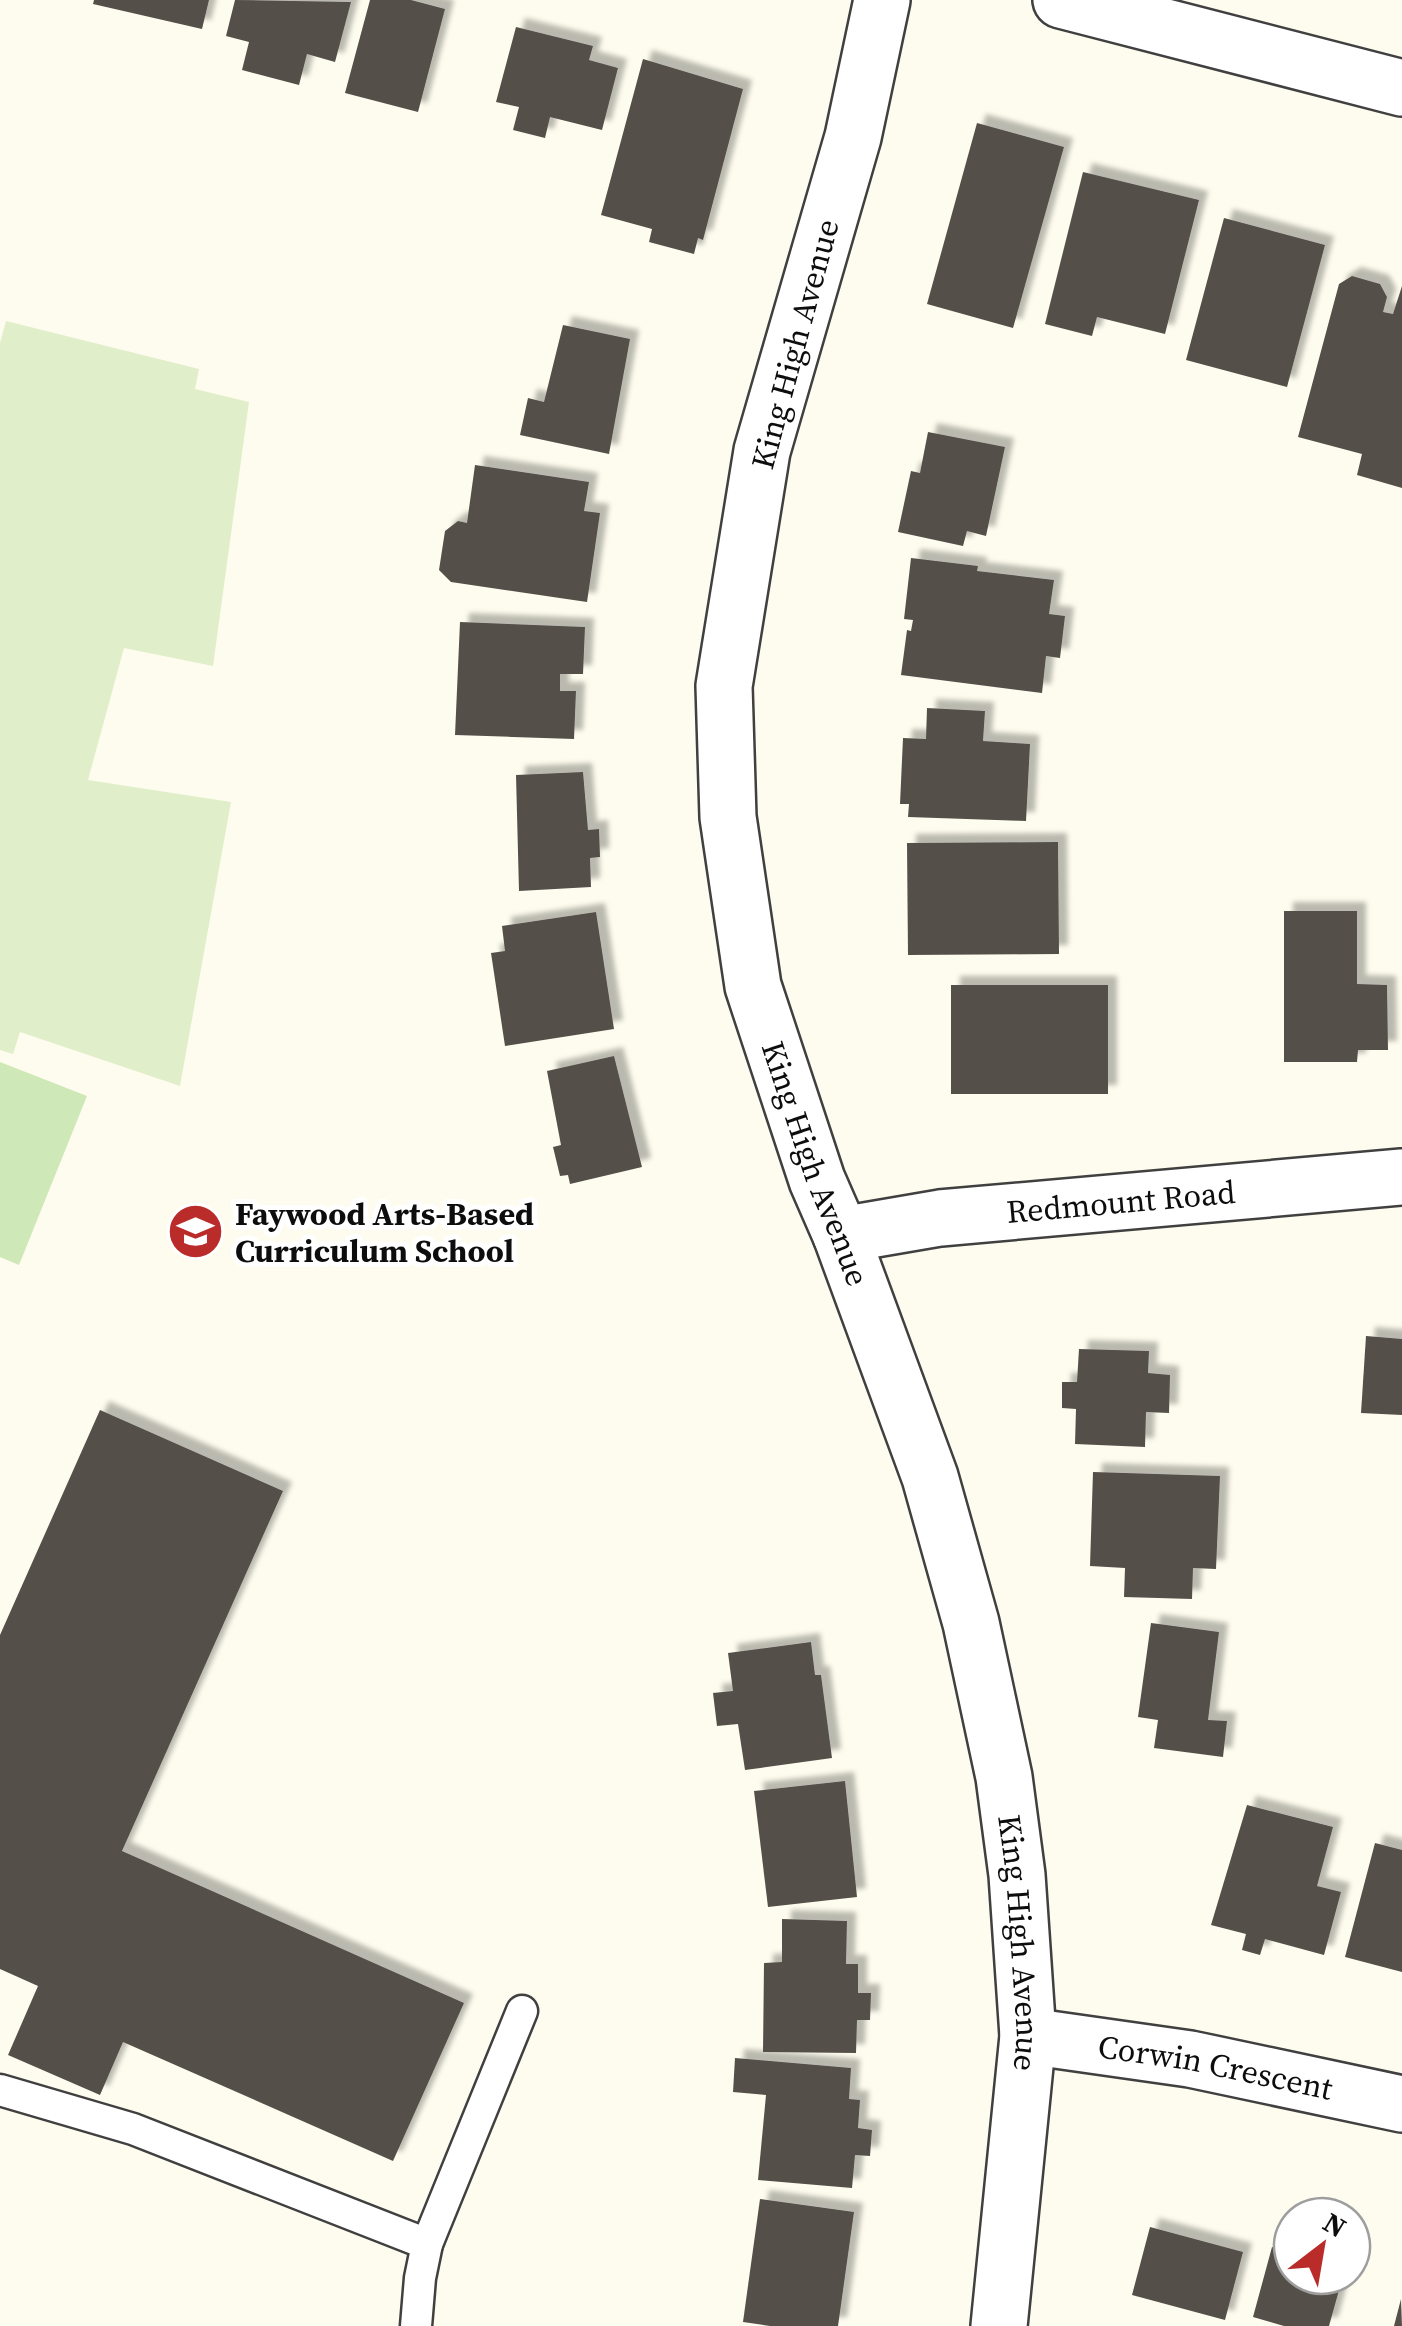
<svg xmlns="http://www.w3.org/2000/svg" width="1402" height="2326" viewBox="0 0 1402 2326" font-family="'Source Serif 4',serif">
<style>
.green{fill:#cee8b8}
.pitch{fill:#e0efca}
.building{fill:#554f4a;filter:url(#shadow)}
.lines{fill:none;stroke-linecap:round;stroke-linejoin:round}
.service-casing{stroke:#404040;stroke-width:35}
.minor-casing{stroke:#404040;stroke-width:60}
.service{stroke:#fff;stroke-width:30}
.minor{stroke:#fff;stroke-width:55}
.labels{text-anchor:middle;stroke-width:10;stroke-linejoin:round;paint-order:stroke}
.street-label{font-size:32px;fill:#0d0d0d;stroke:#fff}
.poi-label{font-size:32px;font-weight:bold;fill:#0d0d0d;stroke:#fff;text-anchor:start}
</style>
<defs>
<filter id="shadow"><feDropShadow dx="9" dy="-9" stdDeviation="2.5" flood-color="#0004"/></filter>
</defs>
<rect width="100%" height="100%" fill="#fefcee"/>
<!-- green -->
<path class="green" d="M 0,1062 L 87,1096 L 19,1265 L 0,1257 Z"/>
<!-- pitch -->
<path class="pitch" d="M 6,321 L 199,369 L 195,389 L 249,402 L 213,666 L 124,648 L 88,780 L 231,802 L 180,1086 L 20,1032 L 13,1054 L 0,1050 L 0,343 Z"/>
<!-- building -->
<g class="building">
<path d="M 94,0 L 209,0 L 202,29 L 93,4 Z"/>
<path d="M 235,0 L 351,2 L 335,62 L 307,54 L 299,85 L 242,70 L 249,42 L 226,36 Z"/>
<path d="M 370,0 L 411,0 L 445,9 L 418,112 L 345,93 Z"/>
<path d="M 516,27 L 593,46 L 589,60 L 618,68 L 602,130 L 550,117 L 545,138 L 513,130 L 519,107 L 496,102 Z"/>
<path d="M 643,59 L 743,89 L 703,240 L 698,238 L 694,254 L 649,242 L 652,229 L 601,215 Z"/>
<path d="M 977,123 L 1064,147 L 1013,328 L 927,304 Z"/>
<path d="M 1083,172 L 1199,200 L 1165,334 L 1097,317 L 1092,336 L 1045,324 Z"/>
<path d="M 1224,218 L 1325,245 L 1287,387 L 1186,360 Z"/>
<path d="M 1352,276 L 1380,284 L 1387,297 L 1383,312 L 1393,314 L 1402,286 L 1402,488 L 1357,475 L 1362,454 L 1298,437 L 1339,284 Z"/>
<path d="M 563,325 L 630,339 L 609,454 L 520,435 L 528,398 L 544,402 Z"/>
<path d="M 928,432 L 1005,447 L 986,536 L 967,531 L 963,546 L 898,532 L 911,471 L 920,473 Z"/>
<path d="M 475,465 L 589,482 L 584,511 L 600,513 L 587,602 L 451,582 L 439,570 L 445,531 L 458,521 L 467,523 Z"/>
<path d="M 911,558 L 978,566 L 977,571 L 1054,580 L 1049,614 L 1065,616 L 1060,658 L 1046,656 L 1042,693 L 901,675 L 907,630 L 911,631 L 913,620 L 904,619 Z"/>
<path d="M 460,622 L 585,627 L 583,674 L 560,674 L 560,691 L 576,691 L 574,739 L 455,735 Z"/>
<path d="M 927,708 L 985,711 L 983,741 L 1030,744 L 1026,821 L 908,817 L 909,804 L 900,804 L 903,738 L 926,739 Z"/>
<path d="M 583,772 L 588,830 L 599,829 L 600,857 L 590,858 L 591,887 L 519,891 L 516,775 Z"/>
<path d="M 1058,842 L 1059,954 L 908,955 L 907,843 Z"/>
<path d="M 1284,911 L 1357,911 L 1357,984 L 1387,985 L 1388,1050 L 1358,1050 L 1357,1062 L 1284,1062 Z"/>
<path d="M 596,912 L 614,1029 L 505,1046 L 491,953 L 505,951 L 502,926 Z"/>
<rect x="951" y="985" width="157" height="109"/>
<path d="M 614,1056 L 642,1167 L 570,1184 L 568,1175 L 560,1176 L 553,1147 L 561,1145 L 547,1071 Z"/>
<path d="M 1366,1336 L 1402,1339 L 1402,1415 L 1361,1413 Z"/>
<path d="M 1079,1349 L 1149,1351 L 1148,1373 L 1170,1375 L 1169,1413 L 1146,1412 L 1145,1447 L 1075,1444 L 1076,1409 L 1062,1408 L 1062,1382 L 1077,1382 Z"/>
<path d="M 100,1410 L 283,1491 L 122,1851 L 464,2003 L 393,2161 L 123,2042 L 100,2095 L 8,2055 L 38,1986 L 0,1969 L 0,1635 Z"/>
<path d="M 1093,1472 L 1220,1476 L 1216,1569 L 1193,1568 L 1192,1599 L 1124,1597 L 1125,1568 L 1090,1566 Z"/>
<path d="M 1151,1623 L 1219,1632 L 1208,1720 L 1227,1721 L 1223,1757 L 1154,1748 L 1158,1720 L 1138,1717 Z"/>
<path d="M 811,1642 L 815,1675 L 821,1675 L 832,1758 L 745,1770 L 738,1724 L 717,1726 L 713,1693 L 733,1691 L 728,1653 Z"/>
<path d="M 845,1781 L 857,1897 L 768,1907 L 754,1791 Z"/>
<path d="M 1247,1805 L 1333,1827 L 1317,1886 L 1341,1892 L 1324,1955 L 1265,1939 L 1260,1955 L 1242,1950 L 1246,1934 L 1211,1925 Z"/>
<path d="M 1375,1843 L 1402,1850 L 1402,1972 L 1345,1957 Z"/>
<path d="M 782,1919 L 847,1921 L 846,1964 L 858,1964 L 858,1993 L 871,1993 L 870,2020 L 857,2020 L 856,2053 L 763,2052 L 764,1963 L 782,1962 Z"/>
<path d="M 735,2058 L 851,2068 L 849,2099 L 860,2100 L 858,2128 L 872,2130 L 870,2156 L 855,2155 L 852,2188 L 758,2180 L 766,2095 L 733,2092 Z"/>
<path d="M 760,2199 L 854,2212 L 838,2326 L 770,2326 L 743,2322 Z"/>
<path d="M 1150,2227 L 1243,2252 L 1225,2320 L 1132,2295 Z"/>
<path d="M 1272,2247 L 1292,2252 L 1292,2276 L 1343,2276 L 1329,2326 L 1284,2326 L 1253,2317 Z"/>
<path d="M 1401,2299 L 1402,2326 L 1394,2326 Z"/>
</g>
<g class="lines">
<defs>
<g id="service">
<path d="M 0,2090 L 133,2129 L 427,2244 L 420,2278 L 416,2326"/>
<path d="M 427,2244 L 522,2011"/>
</g>
<g id="minor">
<path id="s1" d="M 882,0 L 853,137 L 762,451 L 724,686 L 728,817 L 753,986 L 817,1180 L 841,1235 L 930,1477 L 971,1623 L 1004,1777 L 1017,1875 L 1028,2036 L 999,2326"/>
<path d="M 1061,0 L 1402,88"/>
<path id="s2" d="M 841,1235 L 940,1218 L 1402,1177"/>
<path id="s3" d="M 1028,2036 L 1190,2059 L 1402,2104"/>
</g>
</defs>
<!-- service casing -->
<use href="#service" class="service-casing"/>
<!-- minor casing -->
<use href="#minor" class="minor-casing"/>
<!-- service -->
<use href="#service" class="service"/>
<!-- minor -->
<use href="#minor" class="minor"/>
</g>
<!-- icons -->
<defs>
<symbol id="school-disc" viewBox="-11 -11 22 22"><circle r="9.5" fill="#b92c29" stroke="#fff"/><path d="M0-5L7-2L0 1L-7-2ZM-4 1L0 2.5L4 1V4Q0 6-4 4Z" fill="#fff"/></symbol>
</defs>
<g fill-rule="evenodd">
<use href="#school-disc" x="164" y="1200" width="63" height="63"/>
</g>
<g class="labels">
<!-- street labels -->
<g class="street-label">
<text transform="translate(795 344) rotate(-75)" y="11">King High Avenue</text>
<text dy="11" stroke="none"><textPath href="#s1" startOffset="1195">King High Avenue</textPath></text>
<text dy="11" stroke="none"><textPath href="#s2" startOffset="282">Redmount Road</textPath></text>
<text dy="11" stroke="none"><textPath href="#s1" startOffset="2005">King High Avenue</textPath></text>
<text dy="11" stroke="none"><textPath href="#s3" startOffset="190">Corwin Crescent</textPath></text>
</g>
<!-- poi labels -->
<g class="poi-label">
<text x="235" y="1225">Faywood Arts-Based<tspan x="235" dy="37">Curriculum School</tspan></text>
</g>
</g>
<!-- north arrow -->
<g transform="translate(1322 2246) rotate(31)"><circle r="48" fill="#ffffff" stroke="#9e9e9e" stroke-width="2.5"/>
<path d="M0-8L18 38L0 25L-18 38Z" fill="#b92c29"/>
<text y="-15" font-size="28" font-weight="bold" text-anchor="middle" fill="#0d0d0d">N</text>
</g>
</svg>
